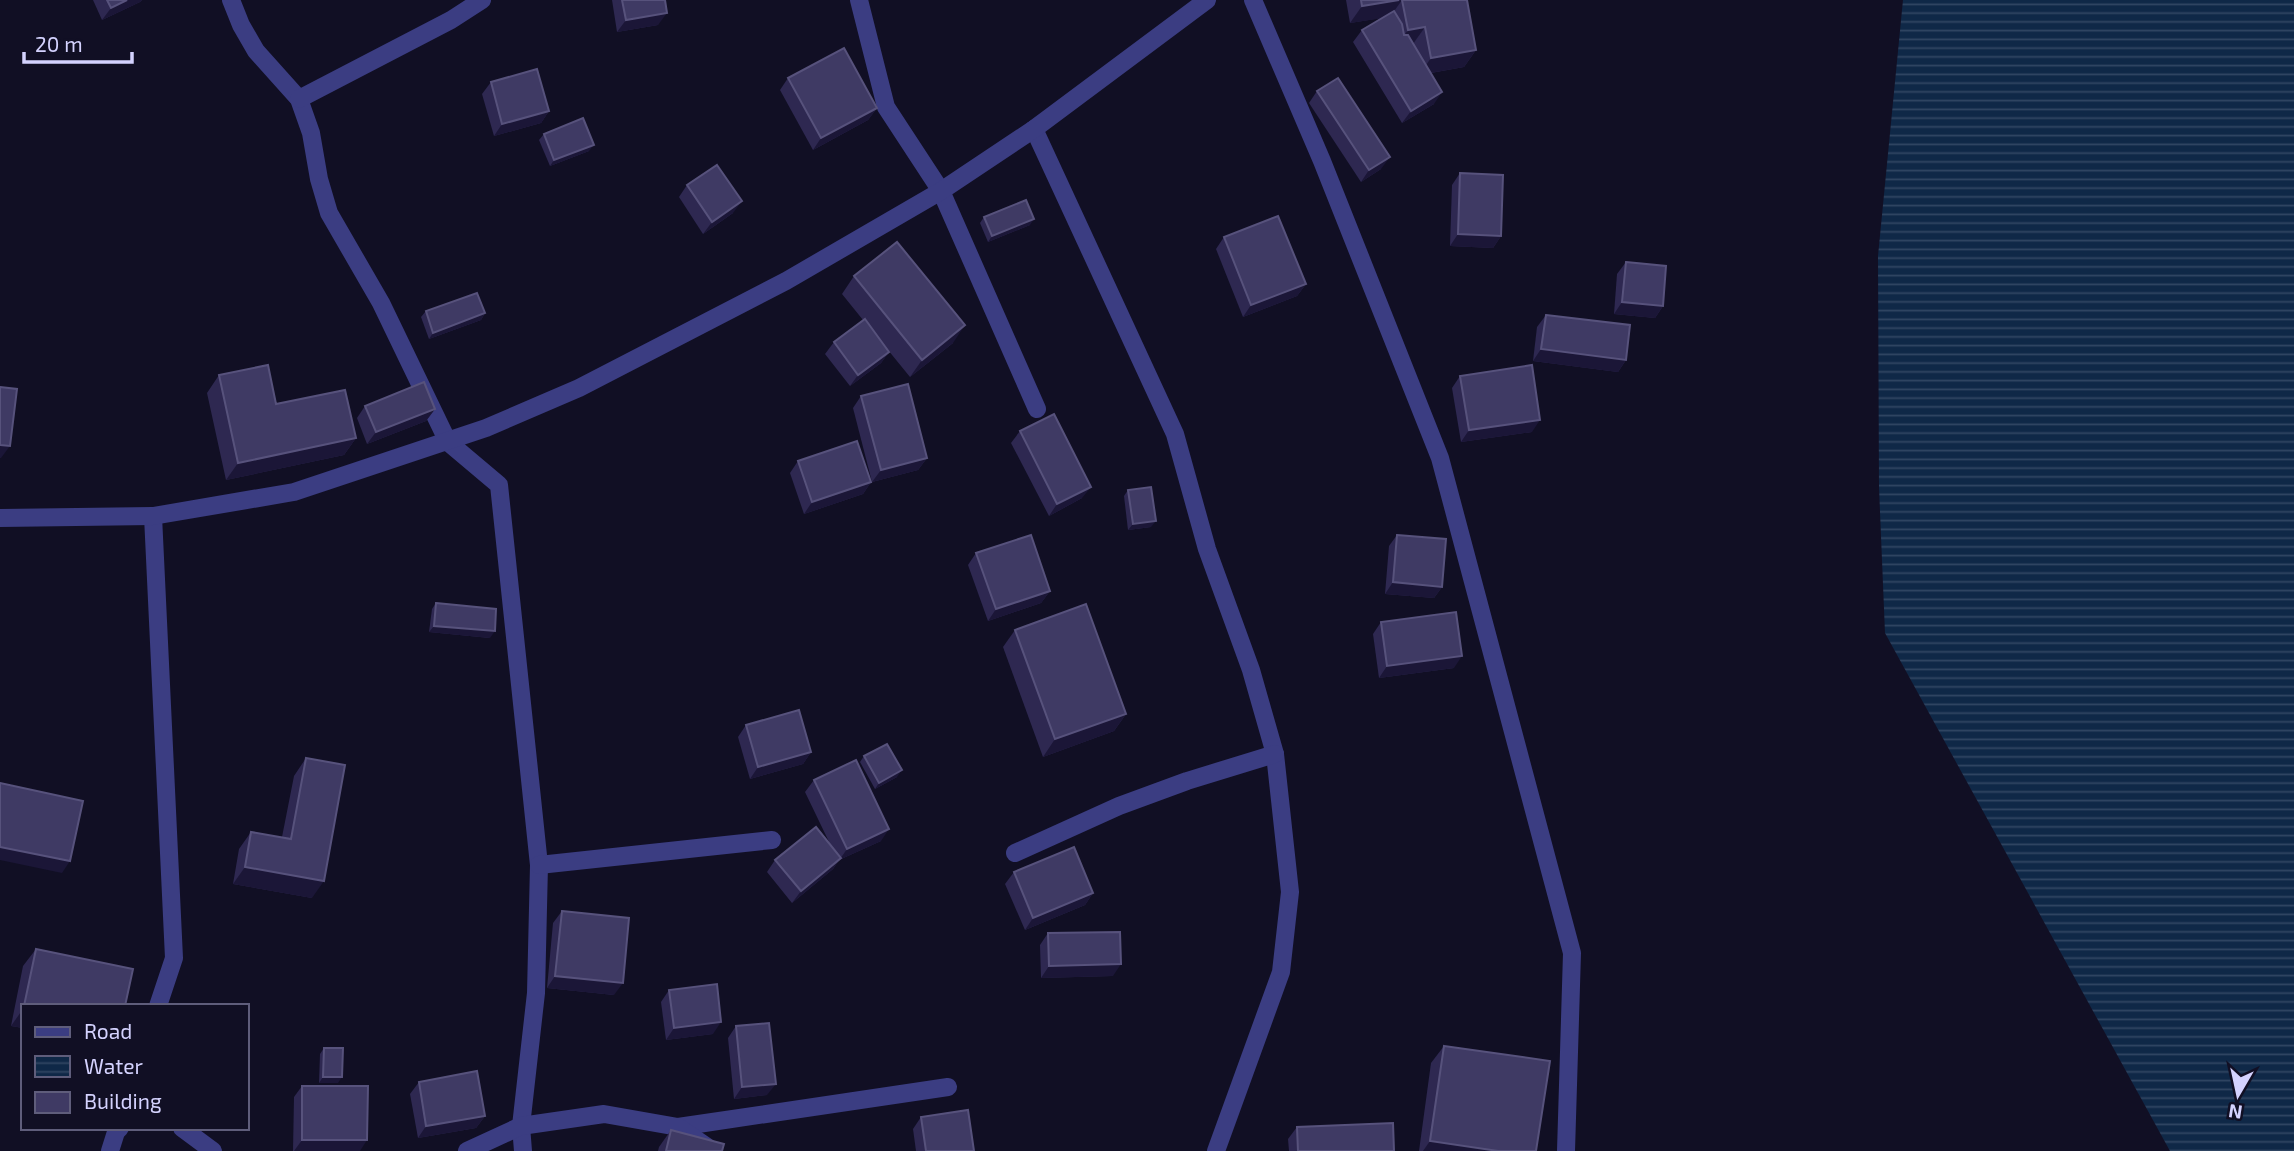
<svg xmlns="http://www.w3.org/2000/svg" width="2294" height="1151" viewBox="0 0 2294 1151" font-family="'Exo 2',sans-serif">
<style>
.water{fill:url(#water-rules)}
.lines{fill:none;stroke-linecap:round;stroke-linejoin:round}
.minor{stroke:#3b3d82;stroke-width:18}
.wall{fill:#2e2851}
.shaded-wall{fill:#1b1637}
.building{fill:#3f3a64;stroke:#57527c;stroke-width:2}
</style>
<defs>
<pattern id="water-rules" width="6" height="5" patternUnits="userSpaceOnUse" patternTransform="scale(1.75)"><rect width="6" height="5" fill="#0f2847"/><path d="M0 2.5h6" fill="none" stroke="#314663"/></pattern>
</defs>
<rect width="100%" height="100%" fill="#110f24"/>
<!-- water -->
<path class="water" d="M 1903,0 L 2294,0 L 2294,1151 L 2170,1151 L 1885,633 L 1879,487 L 1878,256 Z"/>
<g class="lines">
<!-- minor -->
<g class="minor">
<path d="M 231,0 L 241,25 L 256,51 L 299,99 L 311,133 L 319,179 L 329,213 L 381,303 L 448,442 L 499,485 L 539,865 L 536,993 L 521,1126 L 523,1151"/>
<path d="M 859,0 L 886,107 L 941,191 L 1037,409"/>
<path d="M 1253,0 L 1322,161 L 1440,458 L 1572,953 L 1566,1151"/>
<path d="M 299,99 L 451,20 L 482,0"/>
<path d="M 1034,129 L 1175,434 L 1207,549 L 1251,670 L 1275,754 L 1290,892 L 1281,972 L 1216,1151"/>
<path d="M 153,516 L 174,958 L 158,1006"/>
<path d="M 0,518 L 153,516 L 294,492 L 486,428 L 579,388 L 786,281 L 941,191 L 1034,129 L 1207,0"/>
<path d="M 1015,853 L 1119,806 L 1187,781 L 1275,754"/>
<path d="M 539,865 L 772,840"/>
<path d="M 678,1127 L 948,1087"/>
<path d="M 182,1128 L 213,1151"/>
<path d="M 110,1151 L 116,1132 L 120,1128"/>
<path d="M 467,1151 L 521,1126 L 604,1114 L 678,1127 L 713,1151"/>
</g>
</g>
<!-- wall -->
<g class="wall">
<path d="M 93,0 L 142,0 L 140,2 L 102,20 Z"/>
<path d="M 612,0 L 665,0 L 658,25 L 617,32 Z"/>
<path d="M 1346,0 L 1467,0 L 1476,50 L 1464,67 L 1431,73 L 1434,104 L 1402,123 L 1353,42 L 1362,30 L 1381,18 L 1350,23 Z"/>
<path d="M 788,78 L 877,108 L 868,120 L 813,150 L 780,90 Z"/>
<path d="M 491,82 L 549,111 L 541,123 L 494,136 L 482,94 Z"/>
<path d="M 1317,91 L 1381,169 L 1361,182 L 1309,103 Z"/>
<path d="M 544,134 L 589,151 L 550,166 L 539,140 Z"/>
<path d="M 1460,173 L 1501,236 L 1493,248 L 1450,246 L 1452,185 Z"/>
<path d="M 687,185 L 733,213 L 703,234 L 679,197 Z"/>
<path d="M 984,217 L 1030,225 L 988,242 L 980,223 Z"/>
<path d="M 1224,237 L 1306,284 L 1297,296 L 1243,317 L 1216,249 Z"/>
<path d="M 1626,262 L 1663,306 L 1655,318 L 1614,314 L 1617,274 Z"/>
<path d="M 854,276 L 953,343 L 910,377 L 888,350 L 889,352 L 881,363 L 850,386 L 825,354 L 834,342 L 863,320 L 842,294 Z"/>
<path d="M 426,311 L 485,313 L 481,320 L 429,339 L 421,317 Z"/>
<path d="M 1546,315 L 1626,360 L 1618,372 L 1533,361 L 1537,327 Z"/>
<path d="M 219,375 L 276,404 L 356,438 L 344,455 L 226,480 L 207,393 Z"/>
<path d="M 1460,376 L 1532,432 L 1461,442 L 1452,388 Z"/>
<path d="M 861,396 L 927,458 L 918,470 L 872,482 L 853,408 Z"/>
<path d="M 365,406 L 435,409 L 426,421 L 367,444 L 357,418 Z"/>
<path d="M 1020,431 L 1082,498 L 1049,516 L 1011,443 Z"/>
<path d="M 798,461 L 871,482 L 863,494 L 804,514 L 790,473 Z"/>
<path d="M 1128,490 L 1151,527 L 1128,530 L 1124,496 Z"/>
<path d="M 1397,535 L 1442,587 L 1434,598 L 1385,594 L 1389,546 Z"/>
<path d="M 976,553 L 1050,591 L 1041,603 L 988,621 L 968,565 Z"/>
<path d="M 436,603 L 490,638 L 429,632 L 432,609 Z"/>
<path d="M 1381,622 L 1454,668 L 1379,678 L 1373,634 Z"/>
<path d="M 1015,630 L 1126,714 L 1114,731 L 1043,757 L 1003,647 Z"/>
<path d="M 746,725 L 811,752 L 803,764 L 750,779 L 738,737 Z"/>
<path d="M 864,756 L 897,777 L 875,789 L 860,762 Z"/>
<path d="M 306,758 L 312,898 L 233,884 L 239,849 L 251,832 L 282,837 L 294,776 Z"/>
<path d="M 814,780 L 881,841 L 839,860 L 833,869 L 792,903 L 767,872 L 775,860 L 831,846 L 805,792 Z"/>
<path d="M 1014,872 L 1093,893 L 1085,905 L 1025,930 L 1005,884 Z"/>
<path d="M 562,911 L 614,995 L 547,988 L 553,923 Z"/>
<path d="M 1048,933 L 1113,976 L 1041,978 L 1040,945 Z"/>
<path d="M 36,949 L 125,1006 L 23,1006 L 23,1028 L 11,1026 L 23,966 Z"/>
<path d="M 669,990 L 713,1034 L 666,1040 L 661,1002 Z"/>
<path d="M 736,1026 L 767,1095 L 734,1099 L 728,1038 Z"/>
<path d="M 1444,1046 L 1536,1151 L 1419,1151 L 1431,1063 Z"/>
<path d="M 324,1048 L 338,1083 L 319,1083 L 320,1054 Z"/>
<path d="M 419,1082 L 485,1116 L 476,1128 L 418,1138 L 410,1094 Z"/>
<path d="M 302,1086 L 360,1151 L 293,1151 L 294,1097 Z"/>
<path d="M 921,1117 L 974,1151 L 916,1151 L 913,1129 Z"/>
<path d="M 1297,1127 L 1394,1151 L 1289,1151 L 1288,1139 Z"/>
<path d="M 671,1130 L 722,1151 L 658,1151 L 659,1147 Z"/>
</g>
<!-- shaded-wall -->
<g class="shaded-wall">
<path d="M 127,0 L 142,0 L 140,2 L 102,20 L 111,8 Z"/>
<path d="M 1402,0 L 1390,17 L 1350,23 L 1362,6 Z"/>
<path d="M 667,13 L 658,25 L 617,32 L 626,20 Z"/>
<path d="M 1425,27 L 1413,44 L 1396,47 L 1408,30 Z"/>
<path d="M 1476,50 L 1464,67 L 1419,75 L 1431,58 Z"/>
<path d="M 1442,92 L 1434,104 L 1402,123 L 1411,111 Z"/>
<path d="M 877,108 L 868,120 L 813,150 L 821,138 Z"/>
<path d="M 549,111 L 541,123 L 494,136 L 502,124 Z"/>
<path d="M 594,145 L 589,151 L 550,166 L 554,160 Z"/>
<path d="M 1390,157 L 1381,169 L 1361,182 L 1369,170 Z"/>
<path d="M 742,201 L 733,213 L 703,234 L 712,222 Z"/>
<path d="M 1034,219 L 1030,225 L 988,242 L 992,236 Z"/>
<path d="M 1458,234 L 1501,236 L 1493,248 L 1450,246 Z"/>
<path d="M 1306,284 L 1297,296 L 1243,317 L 1251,305 Z"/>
<path d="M 1622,302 L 1663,306 L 1655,318 L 1614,314 Z"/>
<path d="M 485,313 L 481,320 L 429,339 L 433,333 Z"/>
<path d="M 965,325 L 953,343 L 910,377 L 922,360 Z"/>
<path d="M 1541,349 L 1626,360 L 1618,372 L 1533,361 Z"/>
<path d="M 889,352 L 881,363 L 850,386 L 858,375 Z"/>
<path d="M 435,409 L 426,421 L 367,444 L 376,432 Z"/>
<path d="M 1540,420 L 1532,432 L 1461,442 L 1469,430 Z"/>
<path d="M 356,438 L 344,455 L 226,480 L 238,463 Z"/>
<path d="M 0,445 L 10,446 L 1,458 L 0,458 Z"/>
<path d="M 927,458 L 918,470 L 872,482 L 881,470 Z"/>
<path d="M 871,482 L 863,494 L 804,514 L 812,502 Z"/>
<path d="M 1091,487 L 1082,498 L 1049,516 L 1057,504 Z"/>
<path d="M 1156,521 L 1151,527 L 1128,530 L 1133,524 Z"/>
<path d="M 1393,582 L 1442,587 L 1434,598 L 1385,594 Z"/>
<path d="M 1050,591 L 1041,603 L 988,621 L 996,609 Z"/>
<path d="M 434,626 L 495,631 L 490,638 L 429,632 Z"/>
<path d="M 1462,656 L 1454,668 L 1379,678 L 1387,666 Z"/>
<path d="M 1126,714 L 1114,731 L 1043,757 L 1055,739 Z"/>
<path d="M 811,752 L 803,764 L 750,779 L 758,767 Z"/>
<path d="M 902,770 L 897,777 L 875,789 L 879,783 Z"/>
<path d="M 889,829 L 881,841 L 839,860 L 833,869 L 792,903 L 801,891 L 840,859 L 847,849 Z"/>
<path d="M 0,847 L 70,861 L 62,873 L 0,860 Z"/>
<path d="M 245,867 L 324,881 L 312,898 L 233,884 Z"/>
<path d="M 1093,893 L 1085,905 L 1025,930 L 1033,918 Z"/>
<path d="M 1121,964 L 1113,976 L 1041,978 L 1049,966 Z"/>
<path d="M 555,976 L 623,983 L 614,995 L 547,988 Z"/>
<path d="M 23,1009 L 23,1028 L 11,1026 Z"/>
<path d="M 721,1022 L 713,1034 L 666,1040 L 674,1028 Z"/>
<path d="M 323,1077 L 342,1077 L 338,1083 L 319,1083 Z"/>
<path d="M 776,1084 L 767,1095 L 734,1099 L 742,1087 Z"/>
<path d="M 485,1116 L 476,1128 L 418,1138 L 426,1126 Z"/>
<path d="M 302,1140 L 367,1140 L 360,1151 L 294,1151 Z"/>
<path d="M 1430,1141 L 1498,1151 L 1423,1151 Z"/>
</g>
<!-- building -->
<g class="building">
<path d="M 107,0 L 127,0 L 111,8 Z"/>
<path d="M 622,0 L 665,0 L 667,13 L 626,20 Z"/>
<path d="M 1361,0 L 1399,0 L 1362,6 Z"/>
<path d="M 1402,0 L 1467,0 L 1476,50 L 1431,58 L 1425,27 L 1408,30 Z"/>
<path d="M 1394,11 L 1402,24 L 1404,35 L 1408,35 L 1442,92 L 1411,111 L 1362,30 Z"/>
<path d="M 844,48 L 877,108 L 821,138 L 788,78 Z"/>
<path d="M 537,69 L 549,111 L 502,124 L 491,82 Z"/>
<path d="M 1338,78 L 1390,157 L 1369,170 L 1317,91 Z"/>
<path d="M 583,118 L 594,145 L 554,160 L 544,134 Z"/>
<path d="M 717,165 L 742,201 L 712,222 L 687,185 Z"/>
<path d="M 1460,173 L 1503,175 L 1501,236 L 1458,234 Z"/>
<path d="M 1026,200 L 1034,219 L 992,236 L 984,217 Z"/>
<path d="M 1278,216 L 1306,284 L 1251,305 L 1224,237 Z"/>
<path d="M 897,242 L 965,325 L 922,360 L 854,276 Z"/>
<path d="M 1626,262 L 1666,266 L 1663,306 L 1622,302 Z"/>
<path d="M 477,293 L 485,313 L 433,333 L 426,311 Z"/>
<path d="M 1546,315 L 1630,325 L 1626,360 L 1541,349 Z"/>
<path d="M 865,319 L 889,352 L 858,375 L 834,342 Z"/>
<path d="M 268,365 L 276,404 L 345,390 L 356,438 L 238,463 L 219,375 Z"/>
<path d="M 1532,365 L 1540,420 L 1469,430 L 1460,376 Z"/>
<path d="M 424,382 L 435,409 L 376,432 L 365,406 Z"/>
<path d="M 908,384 L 927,458 L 881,470 L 861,396 Z"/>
<path d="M 0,387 L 17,389 L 10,446 L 0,445 Z"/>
<path d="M 1054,414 L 1091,487 L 1057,504 L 1020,431 Z"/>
<path d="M 857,441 L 871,482 L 812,502 L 798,461 Z"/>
<path d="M 1151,487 L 1156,521 L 1133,524 L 1128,490 Z"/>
<path d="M 1031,535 L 1050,591 L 996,609 L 976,553 Z"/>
<path d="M 1397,535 L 1446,539 L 1442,587 L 1393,582 Z"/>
<path d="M 436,603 L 496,609 L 495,631 L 434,626 Z"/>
<path d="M 1086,604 L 1126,714 L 1055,739 L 1015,630 Z"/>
<path d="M 1456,612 L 1462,656 L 1387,666 L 1381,622 Z"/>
<path d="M 799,710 L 811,752 L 758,767 L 746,725 Z"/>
<path d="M 887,744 L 902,770 L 879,783 L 864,756 Z"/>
<path d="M 306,758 L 345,765 L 324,881 L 245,867 L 251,832 L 291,839 Z"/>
<path d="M 856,760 L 889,829 L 847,849 L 814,780 Z"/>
<path d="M 0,783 L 83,801 L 70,861 L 0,847 Z"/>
<path d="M 816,827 L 841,858 L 801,891 L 775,860 Z"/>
<path d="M 1074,847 L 1093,893 L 1033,918 L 1014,872 Z"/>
<path d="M 562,911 L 629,918 L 623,983 L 555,976 Z"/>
<path d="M 1120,932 L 1121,964 L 1049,966 L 1048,933 Z"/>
<path d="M 36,949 L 133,969 L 125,1006 L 24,1006 Z"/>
<path d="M 717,984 L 721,1022 L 674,1028 L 669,990 Z"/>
<path d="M 769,1023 L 776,1084 L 742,1087 L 736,1026 Z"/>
<path d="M 1444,1046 L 1550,1061 L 1536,1151 L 1498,1151 L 1430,1141 Z"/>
<path d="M 324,1048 L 343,1048 L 342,1077 L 323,1077 Z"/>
<path d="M 477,1071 L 485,1116 L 426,1126 L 419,1082 Z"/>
<path d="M 302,1086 L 368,1086 L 367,1140 L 302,1140 Z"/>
<path d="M 968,1110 L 974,1151 L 926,1151 L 921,1117 Z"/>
<path d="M 1393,1123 L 1394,1151 L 1298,1151 L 1297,1127 Z"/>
<path d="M 671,1130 L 724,1144 L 722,1151 L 666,1151 Z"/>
</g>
<!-- legend -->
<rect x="21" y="1004" width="228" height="126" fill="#110f24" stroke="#5f5d7b" stroke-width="2"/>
<rect x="35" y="1027" width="35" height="10" fill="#3b3d82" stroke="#5f5d7b" stroke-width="2"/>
<text x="84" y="1039" font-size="21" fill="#d4d2fe">Road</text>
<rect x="35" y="1056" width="35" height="21" fill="url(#water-rules)" stroke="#5f5d7b" stroke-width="2"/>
<text x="84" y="1074" font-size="21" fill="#d4d2fe">Water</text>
<rect x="35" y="1092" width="35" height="21" fill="#3f3a64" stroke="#5f5d7b" stroke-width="2"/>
<text x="84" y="1109" font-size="21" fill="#d4d2fe">Building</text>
<!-- north arrow -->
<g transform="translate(2238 1095) rotate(189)" stroke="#110f24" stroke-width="5" paint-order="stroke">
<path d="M0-5L12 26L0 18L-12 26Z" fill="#d4d2fe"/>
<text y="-10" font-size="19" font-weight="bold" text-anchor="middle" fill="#d4d2fe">N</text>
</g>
<!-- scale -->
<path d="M24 52v10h108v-10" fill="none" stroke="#d4d2fe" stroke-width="3.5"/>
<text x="35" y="52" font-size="21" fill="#d4d2fe" stroke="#110f24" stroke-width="5" paint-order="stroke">20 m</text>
</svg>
